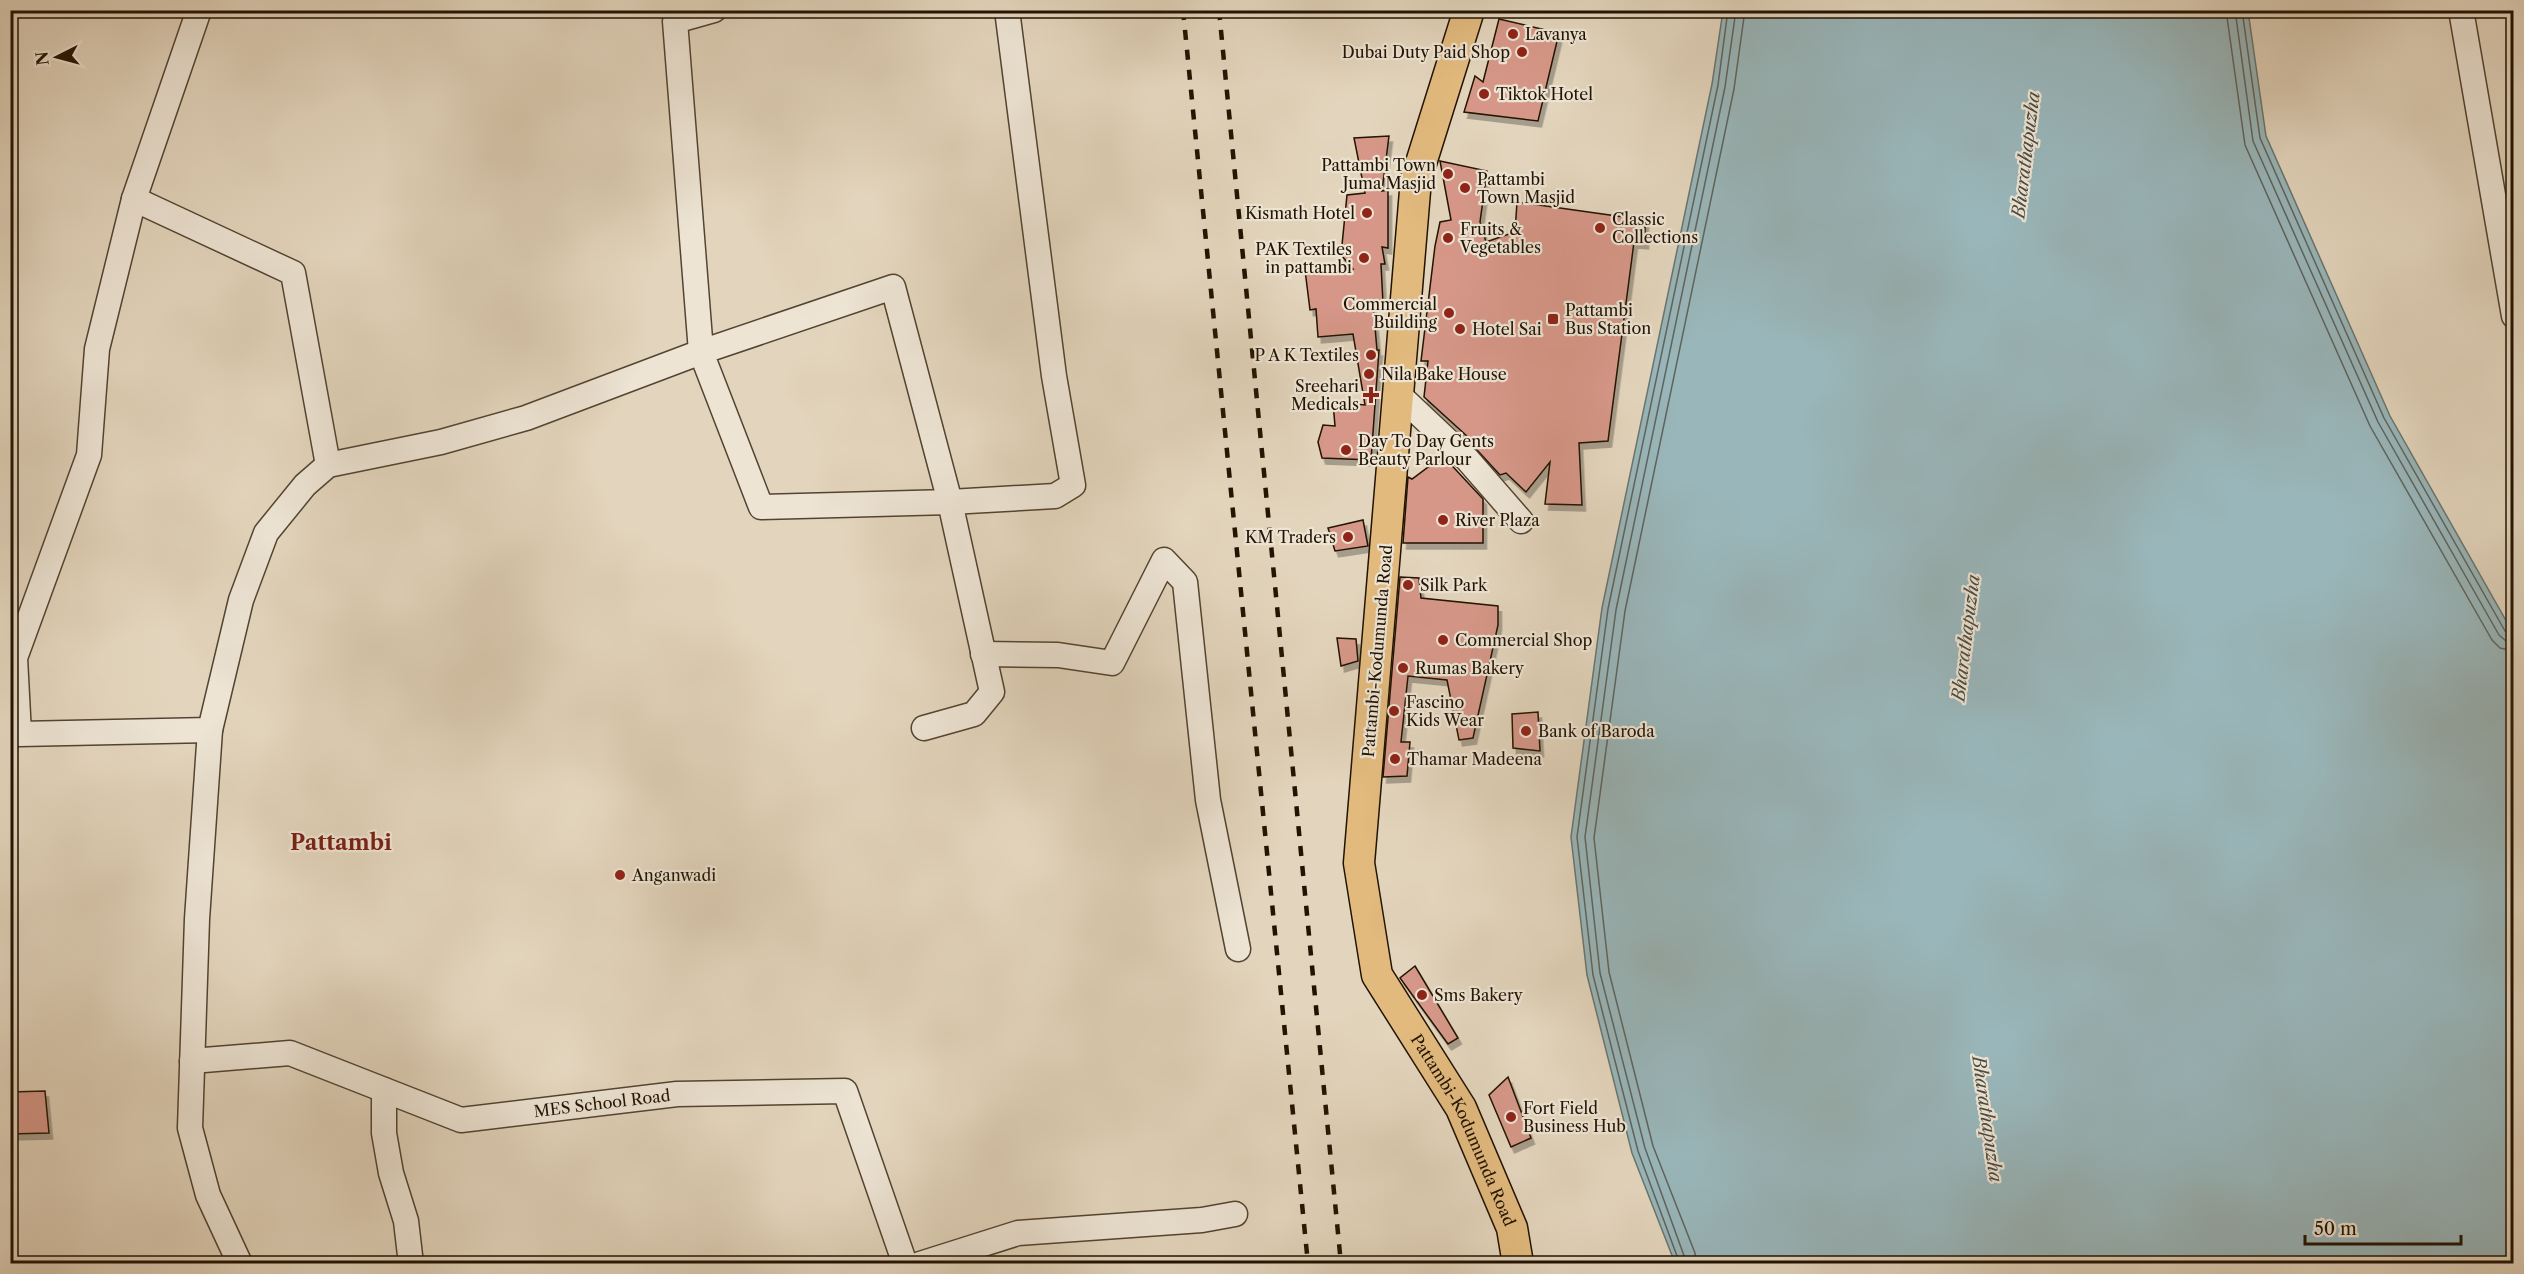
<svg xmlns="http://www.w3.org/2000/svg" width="2524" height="1274" viewBox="0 0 2524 1274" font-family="'Libre Caslon Text',serif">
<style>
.water{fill:#99b6ba;stroke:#697570;stroke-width:1.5}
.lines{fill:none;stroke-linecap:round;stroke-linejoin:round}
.shore{stroke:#5d645e;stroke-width:1.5}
.building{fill:#d69788;stroke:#211302;stroke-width:1.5;filter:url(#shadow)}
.minor-casing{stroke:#524431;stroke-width:27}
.major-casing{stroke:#211302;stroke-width:33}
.minor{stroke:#ede4d4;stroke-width:24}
.major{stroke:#e2ba7e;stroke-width:30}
.rail{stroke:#211302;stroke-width:4.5;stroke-dasharray:10 10;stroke-linecap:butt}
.poi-dot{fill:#8f2418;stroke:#ede4d4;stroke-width:2}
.labels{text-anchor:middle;stroke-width:4.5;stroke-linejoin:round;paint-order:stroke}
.poi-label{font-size:16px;fill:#211302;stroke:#ede4d4;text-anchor:start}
.street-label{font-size:16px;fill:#211302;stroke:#ede4d4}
.water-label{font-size:18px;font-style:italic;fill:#4b4c42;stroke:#ede4d4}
.district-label{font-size:22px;font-weight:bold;fill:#7a1f14;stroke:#ede4d4}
</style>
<defs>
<filter id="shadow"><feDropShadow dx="3.5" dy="6" stdDeviation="0" flood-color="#0004"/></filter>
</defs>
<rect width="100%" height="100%" fill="#e3d5bd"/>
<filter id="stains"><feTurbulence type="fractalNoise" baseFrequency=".00333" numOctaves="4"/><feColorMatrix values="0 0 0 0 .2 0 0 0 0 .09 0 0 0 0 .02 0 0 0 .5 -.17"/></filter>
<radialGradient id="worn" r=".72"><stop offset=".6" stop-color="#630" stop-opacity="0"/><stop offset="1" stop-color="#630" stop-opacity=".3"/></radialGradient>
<!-- water -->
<path class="water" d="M 1723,11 L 2248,11 L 2266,136 L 2390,416 L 2513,633 L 2513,1263 L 1675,1263 L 1632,1153 L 1587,975 L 1571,837 L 1602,608 L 1712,84 Z"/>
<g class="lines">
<!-- shore -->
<g class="shore">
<path d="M 2226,10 L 2245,145 L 2370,426 L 2492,640 L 2500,648 L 2514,651"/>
<path d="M 2235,10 L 2253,141 L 2378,422 L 2499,635 L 2506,641 L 2514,642"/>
<path d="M 2242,10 L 2260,138 L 2384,418 L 2505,631 L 2514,635"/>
<path d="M 1680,1264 L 1638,1151 L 1593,975 L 1577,837 L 1608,609 L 1718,85 L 1728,10"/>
<path d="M 1687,1264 L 1645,1148 L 1600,973 L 1585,837 L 1616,610 L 1725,87 L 1736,10"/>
<path d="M 1696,1264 L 1695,1253 L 1653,1146 L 1609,972 L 1594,838 L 1625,611 L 1734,89 L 1745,10"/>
</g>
</g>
<!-- building -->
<g class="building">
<path d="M 1499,19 L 1559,33 L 1538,121 L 1464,112 L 1475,76 L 1483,82 Z"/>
<path d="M 1389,136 L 1382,191 L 1388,190 L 1388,248 L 1382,247 L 1385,264 L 1381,264 L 1383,303 L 1373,304 L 1377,350 L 1379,350 L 1371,460 L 1322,458 L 1318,442 L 1323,425 L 1335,426 L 1333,402 L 1365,405 L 1353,334 L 1318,337 L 1316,309 L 1310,310 L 1305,270 L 1353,269 L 1341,255 L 1347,195 L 1365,193 L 1354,138 Z"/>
<path d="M 1440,161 L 1487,171 L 1480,222 L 1486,242 L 1515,232 L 1517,202 L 1645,220 L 1645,243 L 1634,242 L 1608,441 L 1579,443 L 1582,505 L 1545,504 L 1550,462 L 1526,492 L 1506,473 L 1500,475 L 1466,438 L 1468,437 L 1424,397 L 1428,361 L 1421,361 L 1435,246 L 1440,222 L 1451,220 Z"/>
<path d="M 1443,456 L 1483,499 L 1483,543 L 1403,543 L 1408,477 L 1412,479 Z"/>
<path d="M 1363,520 L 1368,546 L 1335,551 L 1328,528 Z"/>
<path d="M 1400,577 L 1419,578 L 1421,598 L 1498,606 L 1498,625 L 1473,738 L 1459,740 L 1447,680 L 1408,676 L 1401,742 L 1410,742 L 1407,776 L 1383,777 Z"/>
<path d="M 1337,638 L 1356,639 L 1358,661 L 1341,666 Z"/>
<path d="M 1538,712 L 1540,751 L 1513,748 L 1512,714 Z"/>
<path d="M 1415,966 L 1458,1038 L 1448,1044 L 1400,978 Z"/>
<path d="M 1508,1077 L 1531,1138 L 1511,1147 L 1489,1095 Z"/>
<path d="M 45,1091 L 49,1133 L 10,1134 L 10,1092 Z"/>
</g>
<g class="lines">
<defs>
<g id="minor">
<path d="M 199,10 L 134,199 L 97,349 L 89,455 L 15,658 L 19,734 L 210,730 L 241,600 L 266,533 L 305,485 L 328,465 L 441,442 L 526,418 L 701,352 L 893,287 L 950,502 L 761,507 L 701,352 L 675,21 L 714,10"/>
<path d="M 2461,10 L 2514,316"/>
<path d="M 134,199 L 293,273 L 328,465"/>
<path d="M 1398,394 L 1467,459 L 1521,521"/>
<path d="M 983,654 L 1058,655 L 1112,663 L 1164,560 L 1185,582 L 1208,800 L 1238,949"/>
<path d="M 924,728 L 974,714 L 992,692 L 950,502 L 1055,496 L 1073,485 L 1054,376 L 1007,10"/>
<path d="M 210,730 L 197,919 L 190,1128 L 208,1195 L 240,1264"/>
<path id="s1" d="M 192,1061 L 290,1053 L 461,1120 L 677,1094 L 845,1091 L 905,1264"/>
<path d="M 384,1090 L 384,1133 L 391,1173 L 406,1221 L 411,1264"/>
<path d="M 920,1264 L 1018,1233 L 1202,1220 L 1235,1214"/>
</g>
<g id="major">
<path id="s2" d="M 1469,10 L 1416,179 L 1359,863 L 1377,975 L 1461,1108 L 1512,1228 L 1518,1264"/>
</g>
</defs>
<!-- minor casing -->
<use href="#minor" class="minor-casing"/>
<!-- major casing -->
<use href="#major" class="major-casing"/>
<!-- minor -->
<use href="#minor" class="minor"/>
<!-- major -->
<use href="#major" class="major"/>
<!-- rail -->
<g class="rail">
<path d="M 1183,10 L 1308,1264"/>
<path d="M 1219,10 L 1341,1264"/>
</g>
</g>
<!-- markers -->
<g class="poi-dot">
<circle cx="1513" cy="34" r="6"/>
<circle cx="1522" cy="52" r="6"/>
<circle cx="1484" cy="94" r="6"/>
<circle cx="1448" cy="174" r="6"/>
<circle cx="1465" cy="188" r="6"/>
<circle cx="1367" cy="213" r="6"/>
<circle cx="1600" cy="228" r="6"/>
<circle cx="1448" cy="238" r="6"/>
<circle cx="1364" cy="258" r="6"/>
<circle cx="1449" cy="313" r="6"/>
<rect x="1547" y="313" width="12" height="12" rx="3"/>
<circle cx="1460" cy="329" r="6"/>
<circle cx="1371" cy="355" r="6"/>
<circle cx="1369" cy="374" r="6"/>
<path d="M1368 386h6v6h6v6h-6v6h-6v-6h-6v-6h6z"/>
<circle cx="1346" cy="450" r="6"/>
<circle cx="1443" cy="520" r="6"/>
<circle cx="1348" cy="537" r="6"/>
<circle cx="1408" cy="585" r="6"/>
<circle cx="1443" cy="640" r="6"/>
<circle cx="1403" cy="668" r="6"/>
<circle cx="1394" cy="711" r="6"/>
<circle cx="1526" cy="731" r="6"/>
<circle cx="1395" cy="759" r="6"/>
<circle cx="620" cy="875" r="6"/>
<circle cx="1422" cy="995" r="6"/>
<circle cx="1511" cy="1117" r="6"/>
</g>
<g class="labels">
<!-- poi labels -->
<g class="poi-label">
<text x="1525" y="40">Lavanya</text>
<text x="1510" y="58" text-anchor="end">Dubai Duty Paid Shop</text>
<text x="1496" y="100">Tiktok Hotel</text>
<text x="1436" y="171" text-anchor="end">Pattambi Town<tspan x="1436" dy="18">Juma Masjid</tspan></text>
<text x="1477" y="185">Pattambi<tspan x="1477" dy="18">Town Masjid</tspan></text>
<text x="1355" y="219" text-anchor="end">Kismath Hotel</text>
<text x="1612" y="225">Classic<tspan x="1612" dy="18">Collections</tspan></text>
<text x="1460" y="235">Fruits &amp;<tspan x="1460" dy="18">Vegetables</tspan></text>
<text x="1352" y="255" text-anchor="end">PAK Textiles<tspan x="1352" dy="18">in pattambi</tspan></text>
<text x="1437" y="310" text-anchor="end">Commercial<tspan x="1437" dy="18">Building</tspan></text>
<text x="1565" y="316">Pattambi<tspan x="1565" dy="18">Bus Station</tspan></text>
<text x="1472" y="335">Hotel Sai</text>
<text x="1359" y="361" text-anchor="end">P A K Textiles</text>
<text x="1381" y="380">Nila Bake House</text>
<text x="1359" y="392" text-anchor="end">Sreehari<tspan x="1359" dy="18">Medicals</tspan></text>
<text x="1358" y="447">Day To Day Gents<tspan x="1358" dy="18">Beauty Parlour</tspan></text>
<text x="1455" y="526">River Plaza</text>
<text x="1336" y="543" text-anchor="end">KM Traders</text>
<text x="1420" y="591">Silk Park</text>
<text x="1455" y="646">Commercial Shop</text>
<text x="1415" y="674">Rumas Bakery</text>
<text x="1406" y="708">Fascino<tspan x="1406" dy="18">Kids Wear</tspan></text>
<text x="1538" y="737">Bank of Baroda</text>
<text x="1407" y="765">Thamar Madeena</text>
<text x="632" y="881">Anganwadi</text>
<text x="1434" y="1001">Sms Bakery</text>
<text x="1523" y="1114">Fort Field<tspan x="1523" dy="18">Business Hub</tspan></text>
</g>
<!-- street labels -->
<g class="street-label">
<text transform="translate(1377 651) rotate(-85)" y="6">Pattambi-Kodumunda Road</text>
<text dy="6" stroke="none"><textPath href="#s1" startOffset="424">MES School Road</textPath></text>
<text dy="6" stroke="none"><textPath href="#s2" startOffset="1155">Pattambi-Kodumunda Road</textPath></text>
</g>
<!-- water labels -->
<g class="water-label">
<text transform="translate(2026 155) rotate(-83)" y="6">Bharathapuzha</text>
<text transform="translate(1966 638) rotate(-83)" y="6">Bharathapuzha</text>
<text transform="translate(1987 1119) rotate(82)" y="6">Bharathapuzha</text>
</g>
<!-- district labels -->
<g class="district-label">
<text x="341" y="850">Pattambi</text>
</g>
</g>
<!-- margin -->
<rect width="2524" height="1274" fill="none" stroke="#e3d5bd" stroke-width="36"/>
<rect x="12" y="12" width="2500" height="1250" fill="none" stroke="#211302" stroke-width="3"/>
<rect x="18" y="18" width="2488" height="1238" fill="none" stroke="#211302" stroke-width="1.5"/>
<!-- north arrow -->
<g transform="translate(57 57) rotate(264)" stroke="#ede4d4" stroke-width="4.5" paint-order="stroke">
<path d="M0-4.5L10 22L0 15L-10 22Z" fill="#211302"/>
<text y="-9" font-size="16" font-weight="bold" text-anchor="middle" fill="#211302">N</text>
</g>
<!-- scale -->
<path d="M2305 1235v9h156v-9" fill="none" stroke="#211302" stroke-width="3"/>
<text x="2314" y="1235" font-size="18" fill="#211302" stroke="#ede4d4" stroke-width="4.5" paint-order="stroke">50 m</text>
<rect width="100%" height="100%" filter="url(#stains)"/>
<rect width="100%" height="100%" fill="url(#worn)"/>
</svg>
